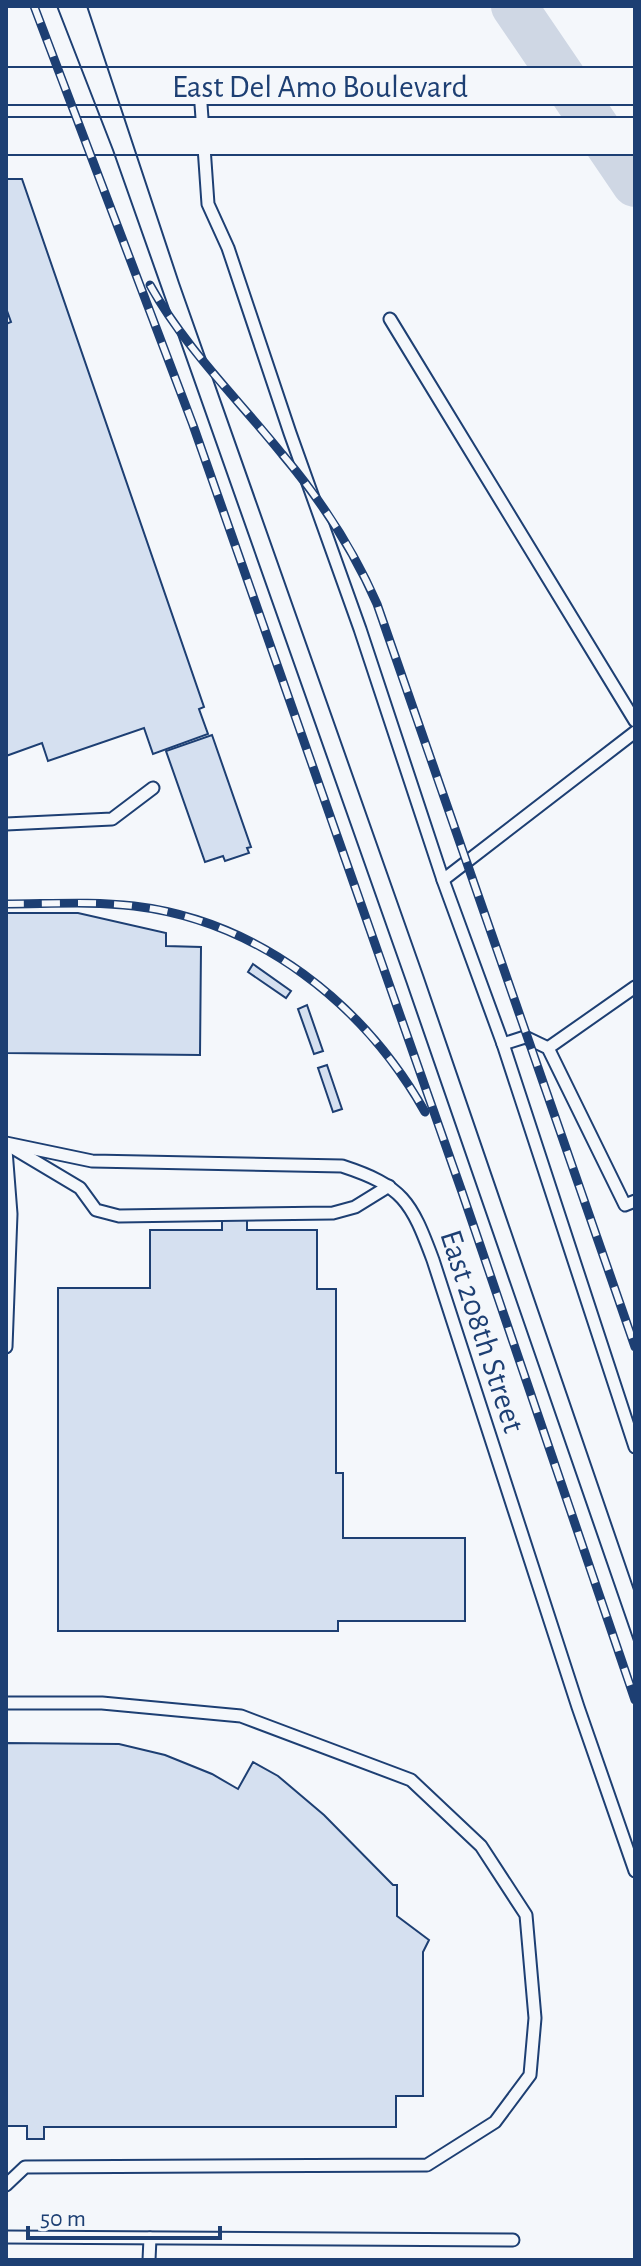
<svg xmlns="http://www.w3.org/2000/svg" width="641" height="2266" viewBox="0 0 641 2266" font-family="'Alegreya Sans',sans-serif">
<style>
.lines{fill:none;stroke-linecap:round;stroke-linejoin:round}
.river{stroke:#cfd7e4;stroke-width:46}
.building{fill:#d5e0f0;stroke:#1d3f73;stroke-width:2}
.service-casing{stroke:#1d3f73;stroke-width:15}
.primary-casing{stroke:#1d3f73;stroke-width:40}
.service{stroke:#f4f7fb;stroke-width:11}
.primary{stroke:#f4f7fb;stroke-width:36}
.tram{stroke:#1d3f73;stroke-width:2}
.rail-casing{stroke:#1d3f73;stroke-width:9}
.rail{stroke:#f4f7fb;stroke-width:6;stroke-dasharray:18;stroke-linecap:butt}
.labels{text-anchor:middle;stroke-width:6;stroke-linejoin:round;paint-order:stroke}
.street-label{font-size:32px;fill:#1d3f73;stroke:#f4f7fb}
</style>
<rect width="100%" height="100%" fill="#f4f7fb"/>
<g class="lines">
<!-- river -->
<path class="river" d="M 514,6 L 635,184"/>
</g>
<!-- building -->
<g class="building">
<path d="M 6,179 L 22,179 L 204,707 L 199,709 L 208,734 L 153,754 L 144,728 L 48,761 L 42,743 L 6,756 L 6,324 L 11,322 L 6,308 Z"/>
<path d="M 212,735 L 251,847 L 247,848 L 249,853 L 225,861 L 223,856 L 205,862 L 166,751 Z"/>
<path d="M 6,913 L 78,913 L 166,933 L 166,946 L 201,947 L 200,1055 L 6,1053 Z"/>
<path d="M 253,964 L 291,991 L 286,998 L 248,972 Z"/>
<path d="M 307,1005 L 323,1051 L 314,1054 L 298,1009 Z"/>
<path d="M 327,1065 L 342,1109 L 333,1112 L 318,1068 Z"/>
<path d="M 222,1219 L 247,1219 L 247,1230 L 317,1230 L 317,1289 L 336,1289 L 336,1473 L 343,1473 L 343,1538 L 465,1538 L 465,1621 L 338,1621 L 338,1631 L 58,1631 L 58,1288 L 150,1288 L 150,1230 L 222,1230 Z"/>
<path d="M 6,1743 L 119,1744 L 165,1755 L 212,1774 L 238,1789 L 253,1762 L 278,1776 L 324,1815 L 393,1885 L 397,1885 L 397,1916 L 429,1940 L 423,1952 L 423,2096 L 396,2096 L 396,2127 L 44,2127 L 44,2139 L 27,2139 L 27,2126 L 6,2126 Z"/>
</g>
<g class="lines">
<defs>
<g id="service">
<path d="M 200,90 L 208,204 L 228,248 L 290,433 L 360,629 L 443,880 L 503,1044 L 635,1447"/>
<path d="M 390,319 L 635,721"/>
<path d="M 6,824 L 112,819 L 153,788"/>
<path d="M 443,880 L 635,732"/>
<path d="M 503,1044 L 525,1037 L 548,1048 L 625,1205 L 635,1201"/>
<path d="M 548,1048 L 635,987"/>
<path d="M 6,1143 L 92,1161 L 342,1166 C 403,1186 411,1201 433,1260 L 578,1707 L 635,1871"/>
<path d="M 13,1148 L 80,1188 L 96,1210 L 119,1216 L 333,1213 L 355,1207 L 389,1186"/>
<path d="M 6,1150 L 11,1214 L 6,1347"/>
<path d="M 6,1703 L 102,1703 L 241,1716 L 411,1780 L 481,1846 L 526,1915 L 535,2018 L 530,2075 L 495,2122 L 427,2165 L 25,2167 L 6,2185"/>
<path d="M 6,2237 L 513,2240"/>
<path d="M 149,2260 L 150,2238"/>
</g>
<g id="primary">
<path d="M 6,86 L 635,86"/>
<path d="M 6,136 L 635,136"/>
</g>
</defs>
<!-- service casing -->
<use href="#service" class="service-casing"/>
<!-- primary casing -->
<use href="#primary" class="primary-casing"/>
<!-- service -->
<use href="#service" class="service"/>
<!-- primary -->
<use href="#primary" class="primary"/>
<!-- tram -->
<g class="tram">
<path d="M 57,6 L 113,150 L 406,981 L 635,1644"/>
<path d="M 87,6 L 179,283 L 423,975 L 635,1593"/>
</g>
<defs>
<g id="rail">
<path d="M 34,6 L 193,425 L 462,1192 L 635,1700"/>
<path d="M 150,285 C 185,348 237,398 282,454 C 321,500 353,549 377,604 L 635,1347"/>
<path d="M 6,904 C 48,904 92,901 134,906 C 259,921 364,1004 425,1112"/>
</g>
</defs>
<!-- rail casing -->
<use href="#rail" class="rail-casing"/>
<!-- rail -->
<use href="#rail" class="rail"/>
</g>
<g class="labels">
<!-- street labels -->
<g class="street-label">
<text x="320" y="97">East Del Amo Boulevard</text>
<text transform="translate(483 1331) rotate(72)" y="11">East 208th Street</text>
</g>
</g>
<!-- border -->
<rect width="641" height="2266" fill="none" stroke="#1d3f73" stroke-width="16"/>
<!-- scale -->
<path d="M28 2226v12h192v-12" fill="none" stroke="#1d3f73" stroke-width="4"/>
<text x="40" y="2226" font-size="24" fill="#1d3f73" stroke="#f4f7fb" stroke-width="6" paint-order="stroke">50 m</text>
</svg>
